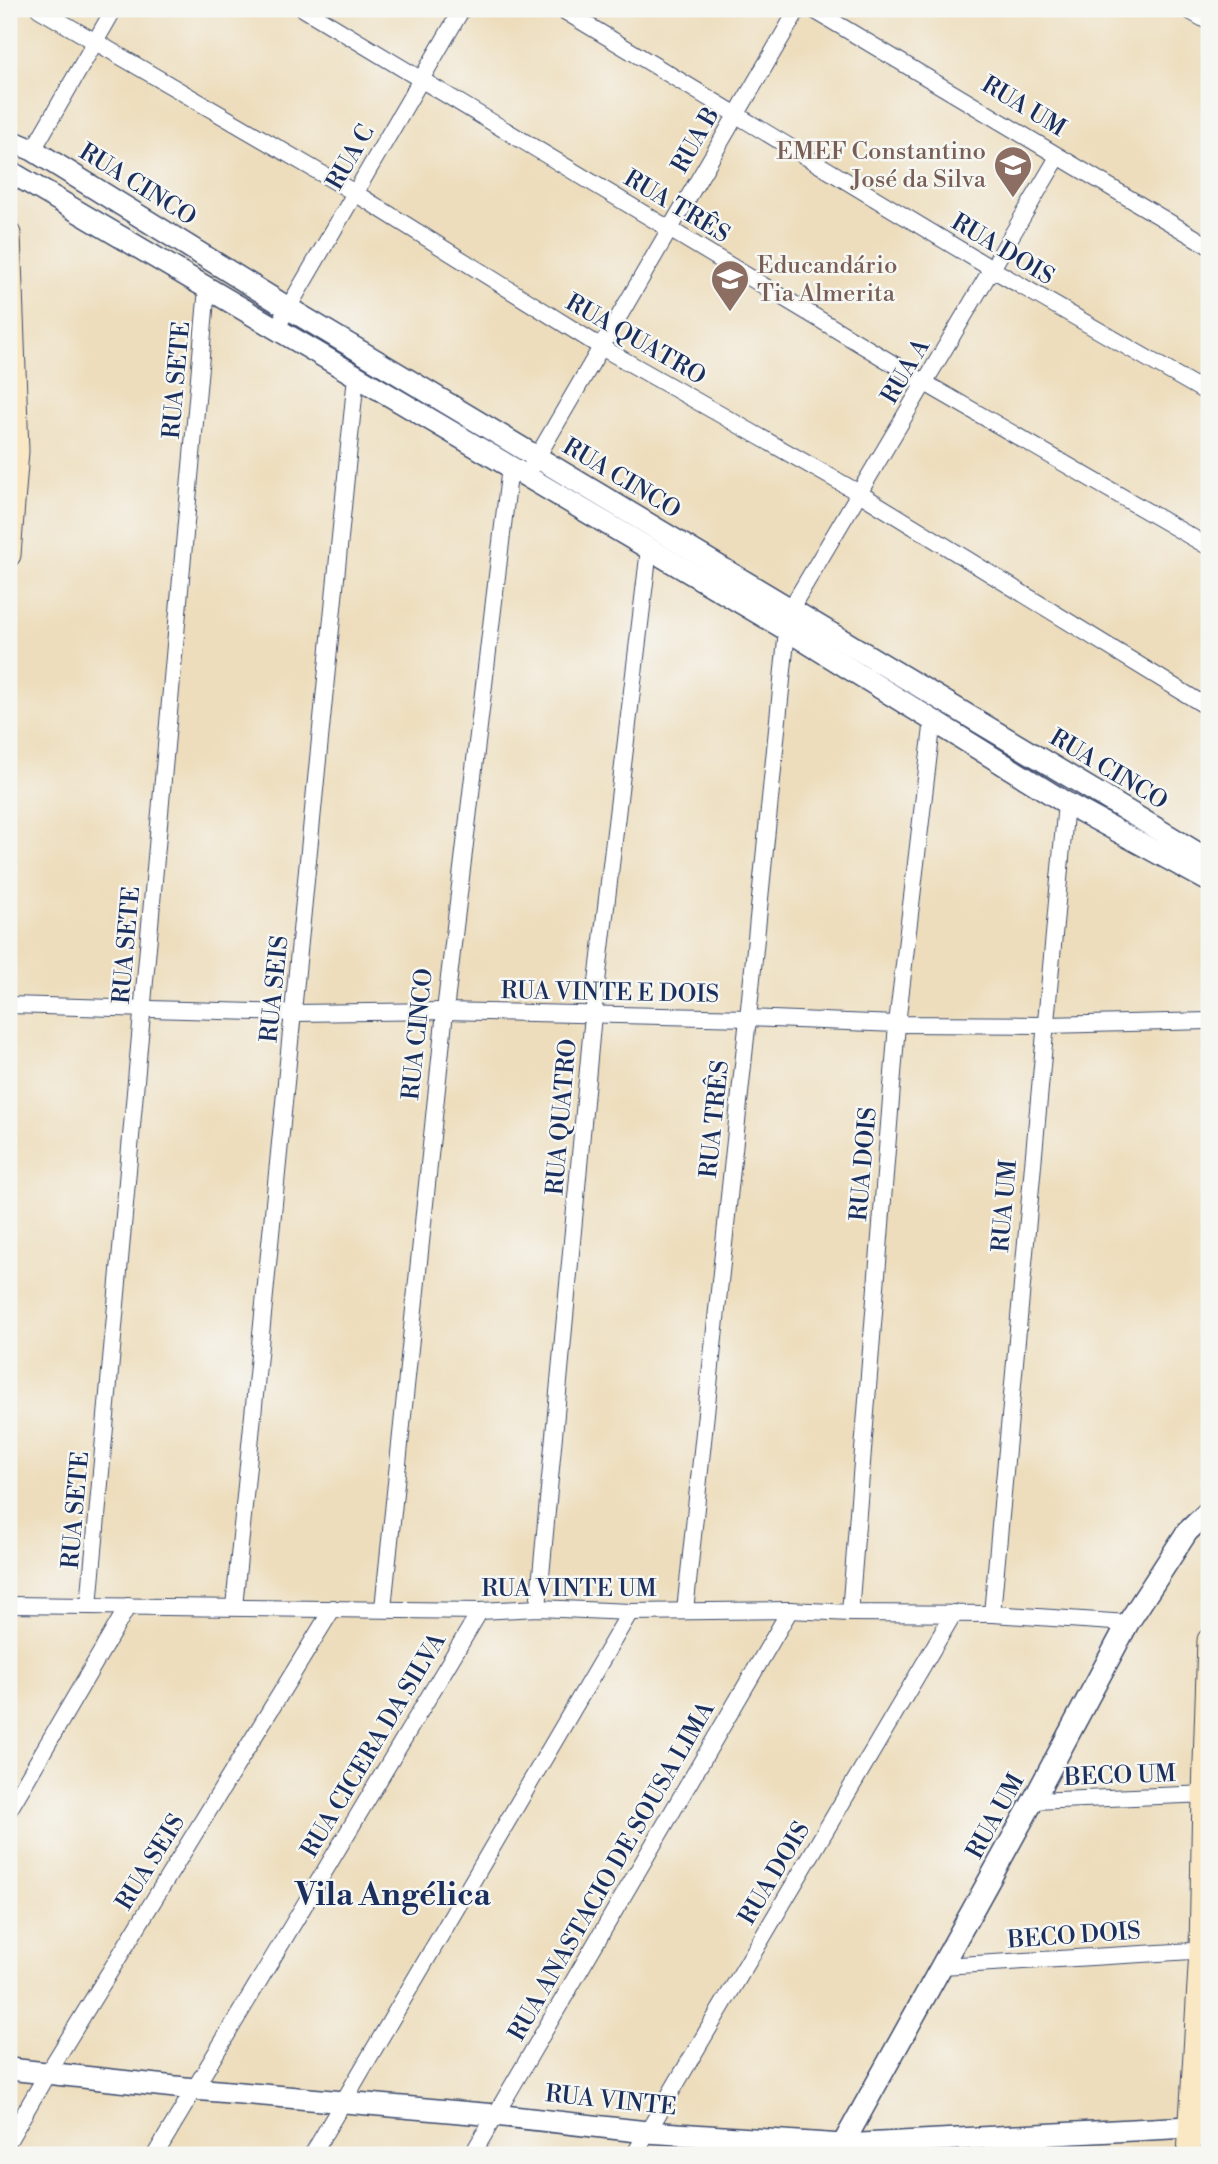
<svg xmlns="http://www.w3.org/2000/svg" width="1218" height="2164" viewBox="0 0 1218 2164" font-family="'Libre Bodoni',serif">
<style>
.lines{fill:none;stroke-linecap:round;stroke-linejoin:round}
.minor-casing{stroke:#3a496c;stroke-width:18}
.tertiary-casing{stroke:#3a496c;stroke-width:24}
.secondary-casing{stroke:#3a496c;stroke-width:25}
.minor{stroke:#fff;stroke-width:16}
.tertiary{stroke:#fff;stroke-width:21}
.secondary{stroke:#fae7c3;stroke-width:23}
.labels{text-anchor:middle;stroke-width:5;stroke-linejoin:round;paint-order:stroke}
.street-label{font-size:24px;fill:#1b2f5e;stroke:#f6f6f2}
.education-label{font-size:24px;fill:#785e54;stroke:#f6f6f2;text-anchor:end}
.district-label{font-size:32px;font-weight:bold;fill:#1b2f5e;stroke:#f6f6f2}
</style>
<rect width="100%" height="100%" fill="#f6f6f2"/>
<filter id="ink" filterUnits="userSpaceOnUse"><feTurbulence type="fractalNoise" baseFrequency=".0143" numOctaves="2"/><feDisplacementMap in="SourceGraphic" scale="14" xChannelSelector="R" yChannelSelector="G"/><feConvolveMatrix kernelMatrix="1 2 1 2 8 2 1 2 1" color-interpolation-filters="sRGB"/></filter>
<filter id="wash" filterUnits="userSpaceOnUse"><feTurbulence type="fractalNoise" baseFrequency=".00686" numOctaves="4" result="noise"/><feDisplacementMap in="SourceGraphic" scale="28" xChannelSelector="R" yChannelSelector="G"/><feGaussianBlur stdDeviation="1.57" result="paint"/><feColorMatrix in="noise" values="0 0 0 0 0 0 0 0 0 0 0 0 0 0 0 0 0 1.4 0 .05"/><feComposite in="paint" operator="in"/></filter>
<g filter="url(#wash)">
<rect width="100%" height="100%" fill="#edddbc"/>
</g>
<g filter="url(#ink)">
<g class="lines">
<defs>
<g id="minor">
<path d="M 39,9 L 355,193 L 601,347 L 859,493 L 1209,708"/>
<path d="M 304,9 L 925,383 L 1209,547"/>
<path d="M 561,9 L 992,269 L 1209,394"/>
<path d="M 812,9 L 1209,246"/>
<path d="M 1186,9 L 1209,22"/>
<path d="M 33,150 L 114,9"/>
<path d="M 276,329 L 462,9"/>
<path d="M 526,476 L 798,9"/>
<path d="M 791,608 L 1058,157"/>
<path d="M 9,1005 L 294,1013 L 445,1011 L 748,1018 L 897,1024 L 1047,1025 L 1209,1021"/>
<path d="M 9,1605 L 480,1611 L 538,1608 L 630,1612 L 790,1610 L 850,1613 L 992,1614 L 1128,1623"/>
<path d="M 89,1606 L 207,288"/>
<path d="M 234,1607 L 356,376"/>
<path d="M 383,1608 L 445,1011 L 510,467"/>
<path d="M 538,1608 L 593,1015 L 649,549"/>
<path d="M 685,1611 L 748,1018 L 787,630"/>
<path d="M 850,1613 L 897,1024 L 933,719"/>
<path d="M 992,1614 L 1066,803"/>
<path d="M 1033,1801 L 1209,1794"/>
<path d="M 9,1810 L 128,1606"/>
<path d="M 942,1966 L 1209,1950"/>
<path d="M 9,2140 L 47,2074 L 333,1608"/>
<path d="M 155,2155 L 480,1611"/>
<path d="M 312,2155 L 630,1612"/>
<path d="M 472,2155 L 790,1610"/>
<path d="M 634,2155 L 954,1613"/>
</g>
<g id="tertiary">
<path d="M 9,140 L 33,150 L 288,308 L 1209,860"/>
<path d="M 9,171 L 787,630 L 1066,803 L 1209,881"/>
<path d="M 9,2069 L 194,2089 L 495,2115 L 647,2132 L 842,2145 L 1209,2126"/>
<path d="M 838,2153 L 1033,1801 L 1128,1623 L 1187,1532 L 1209,1511"/>
</g>
<g id="secondary">
<path d="M 9,234 L 17,451 L 9,555"/>
<path d="M 1189,2155 L 1201,1950 L 1204,1794 L 1209,1640"/>
</g>
</defs>
<!-- minor casing -->
<use href="#minor" class="minor-casing"/>
<!-- tertiary casing -->
<use href="#tertiary" class="tertiary-casing"/>
<!-- secondary casing -->
<use href="#secondary" class="secondary-casing"/>
<!-- minor -->
<use href="#minor" class="minor"/>
<!-- tertiary -->
<use href="#tertiary" class="tertiary"/>
<!-- secondary -->
<use href="#secondary" class="secondary"/>
</g>
</g>
<!-- icons -->
<defs>
<symbol id="school-pin" viewBox="-11 -11 22 30"><path d="M0 17L-7.5 6A9.5 9.5 0 1 1 7.5 6Z" fill="#8d6e63" stroke="#f6f6f2"/><path d="M0-5L7-2L0 1L-7-2ZM-4 1L0 2.5L4 1V4Q0 6-4 4Z" fill="#fff"/></symbol>
</defs>
<g fill-rule="evenodd">
<use href="#school-pin" x="991" y="143" width="44" height="60"/>
<use href="#school-pin" x="708" y="257" width="44" height="60"/>
</g>
<g class="labels">
<!-- street labels -->
<g class="street-label">
<text transform="translate(1024 106) rotate(31)" y="8">RUA UM</text>
<text transform="translate(695 140) rotate(-60)" y="8">RUA B</text>
<text transform="translate(350 157) rotate(-60)" y="8">RUA C</text>
<text transform="translate(138 184) rotate(32)" y="8">RUA CINCO</text>
<text transform="translate(677 206) rotate(31)" y="8">RUA TRÊS</text>
<text transform="translate(1003 249) rotate(31)" y="8">RUA DOIS</text>
<text transform="translate(636 339) rotate(30)" y="8">RUA QUATRO</text>
<text transform="translate(905 371) rotate(-59)" y="8">RUA A</text>
<text transform="translate(176 380) rotate(-85)" y="8">RUA SETE</text>
<text transform="translate(622 478) rotate(31)" y="8">RUA CINCO</text>
<text transform="translate(1109 769) rotate(31)" y="8">RUA CINCO</text>
<text transform="translate(126 945) rotate(-85)" y="8">RUA SETE</text>
<text transform="translate(274 989) rotate(-84)" y="8">RUA SEIS</text>
<text transform="translate(610 992) rotate(1)" y="8">RUA VINTE E DOIS</text>
<text transform="translate(417 1034) rotate(-84)" y="8">RUA CINCO</text>
<text transform="translate(561 1117) rotate(-85)" y="8">RUA QUATRO</text>
<text transform="translate(714 1119) rotate(-84)" y="8">RUA TRÊS</text>
<text transform="translate(863 1164) rotate(-85)" y="8">RUA DOIS</text>
<text transform="translate(1004 1206) rotate(-85)" y="8">RUA UM</text>
<text transform="translate(75 1510) rotate(-85)" y="8">RUA SETE</text>
<text x="569" y="1596">RUA VINTE UM</text>
<text transform="translate(373 1745) rotate(-59)" y="8">RUA CICERA DA SILVA</text>
<text transform="translate(1120 1775) rotate(-2)" y="8">BECO UM</text>
<text transform="translate(995 1816) rotate(-61)" y="8">RUA UM</text>
<text transform="translate(150 1862) rotate(-58)" y="8">RUA SEIS</text>
<text transform="translate(611 1871) rotate(-60)" y="8">RUA ANASTACIO DE SOUSA LIMA</text>
<text transform="translate(774 1873) rotate(-59)" y="8">RUA DOIS</text>
<text transform="translate(1074 1935) rotate(-4)" y="8">BECO DOIS</text>
<text transform="translate(611 2100) rotate(6)" y="8">RUA VINTE</text>
</g>
<!-- education labels -->
<g class="education-label">
<text x="986" y="159">EMEF Constantino<tspan x="986" dy="28">José da Silva</tspan></text>
<text x="757" y="273" text-anchor="start">Educandário<tspan x="757" dy="28">Tia Almerita</tspan></text>
</g>
<!-- district labels -->
<g class="district-label">
<text x="393" y="1905">Vila Angélica</text>
</g>
</g>
<!-- margin -->
<rect width="1218" height="2164" fill="none" stroke="#f6f6f2" stroke-width="35"/>
</svg>
